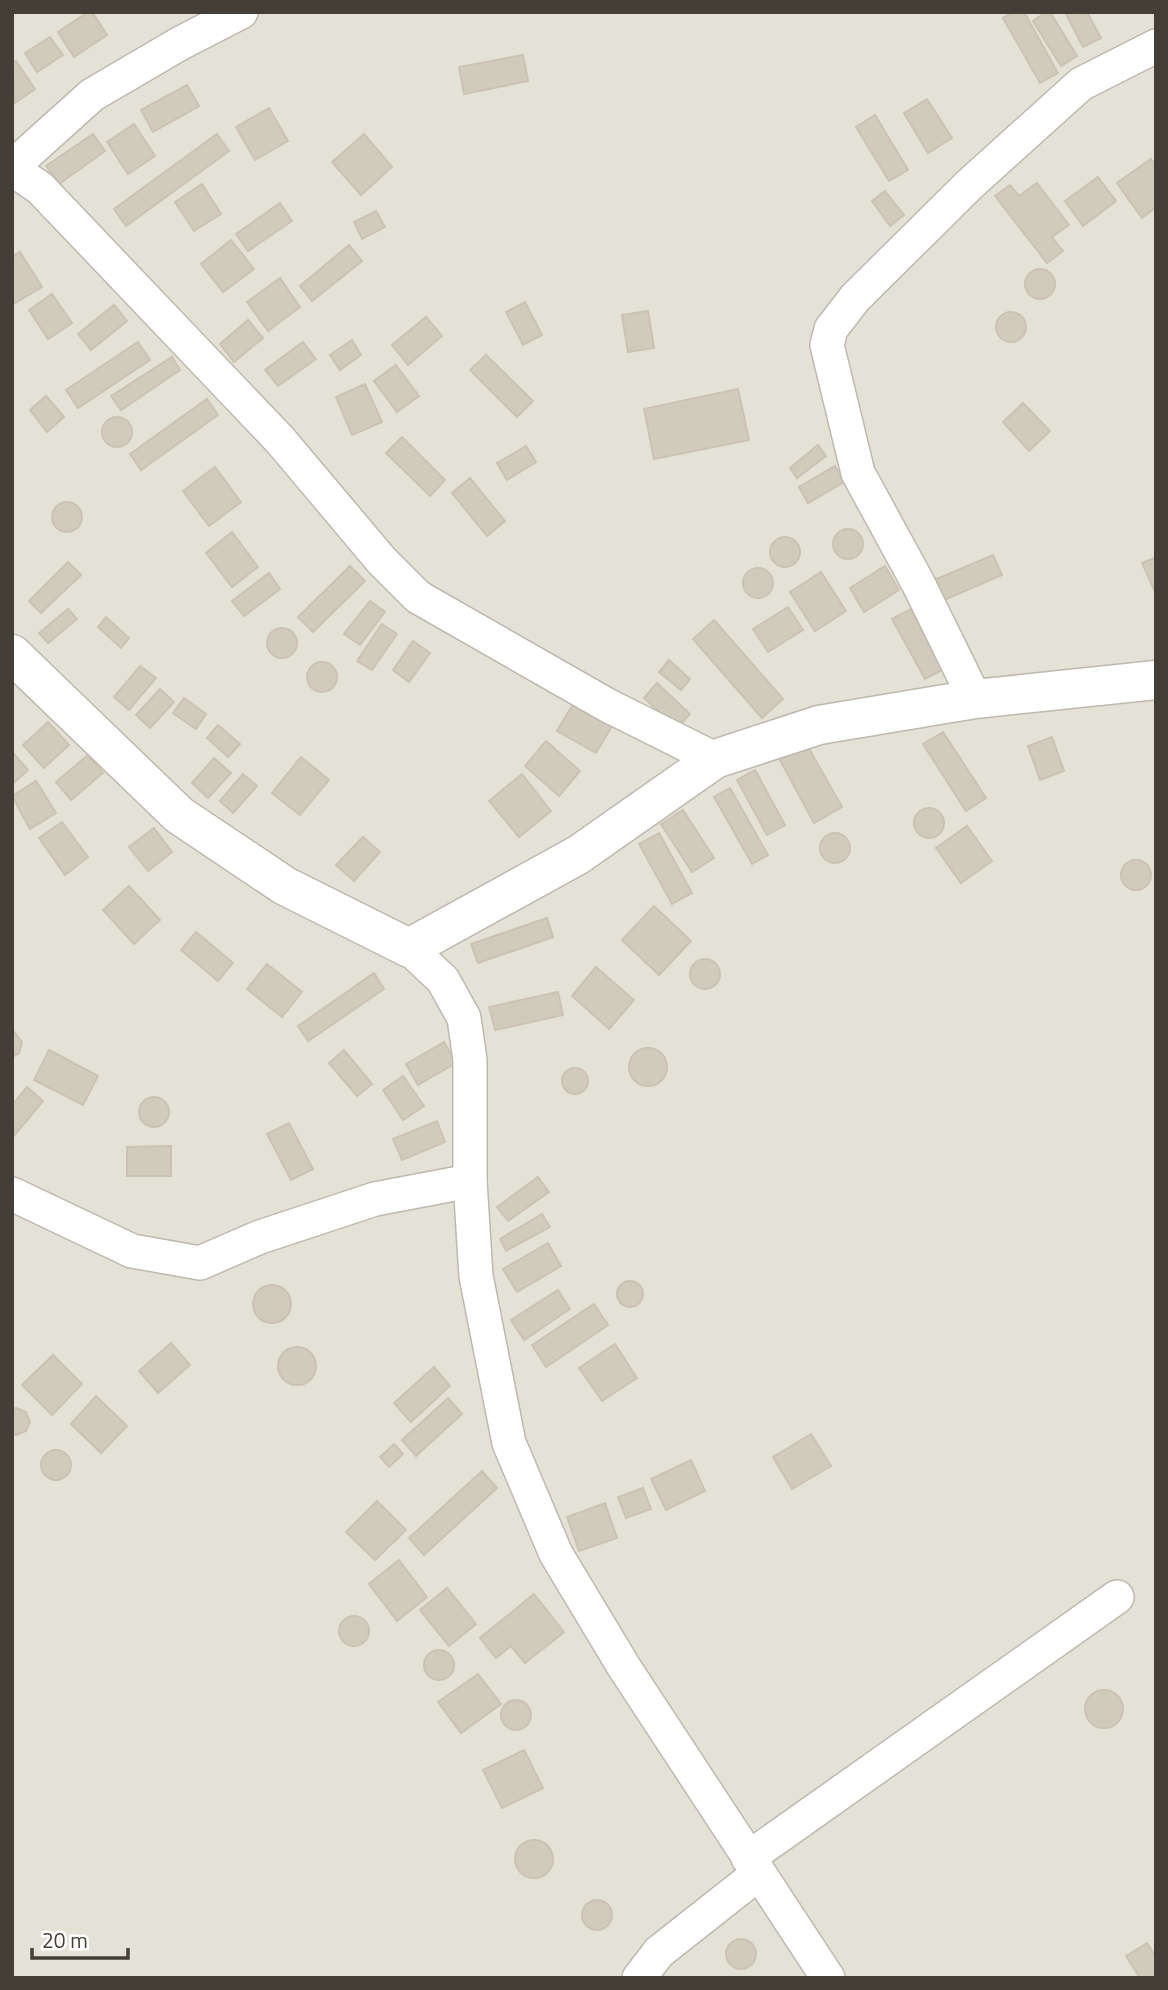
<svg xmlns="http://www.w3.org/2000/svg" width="1168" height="1990" viewBox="0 0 1168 1990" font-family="'Titillium Web',sans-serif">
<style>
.residential{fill:#e4e1d6}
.building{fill:#d1cbbe;stroke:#cbc3b2;stroke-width:2}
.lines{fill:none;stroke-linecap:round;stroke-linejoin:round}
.minor-casing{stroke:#beb9ae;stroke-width:36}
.tertiary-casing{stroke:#beb9ae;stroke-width:41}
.minor{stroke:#fff;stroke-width:33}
.tertiary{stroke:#fff;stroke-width:38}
</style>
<rect width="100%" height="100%" fill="#f1efe7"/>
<!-- residential -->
<rect class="residential" x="12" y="12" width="1144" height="1966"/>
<!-- building -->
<g class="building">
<path d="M 88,12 L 92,12 L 107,35 L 74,57 L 58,32 Z"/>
<path d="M 1013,12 L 1024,12 L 1058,73 L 1040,83 L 1003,18 Z"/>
<path d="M 1046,12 L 1050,12 L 1077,56 L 1061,66 L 1033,21 Z"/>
<path d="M 1065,12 L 1087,12 L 1101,38 L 1083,47 Z"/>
<path d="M 50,37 L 63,55 L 37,72 L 25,53 Z"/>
<path d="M 523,55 L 528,81 L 464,94 L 459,67 Z"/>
<path d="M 16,61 L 35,89 L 15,103 L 12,64 Z"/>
<path d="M 187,85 L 199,106 L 153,132 L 141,110 Z"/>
<path d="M 927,99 L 952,138 L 928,153 L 904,113 Z"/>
<path d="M 269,108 L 288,141 L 255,160 L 236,127 Z"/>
<path d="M 875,115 L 908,170 L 889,181 L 856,127 Z"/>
<path d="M 134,124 L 155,156 L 128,174 L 107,142 Z"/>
<path d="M 93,134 L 105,151 L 59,184 L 46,166 Z"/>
<path d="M 217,134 L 229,151 L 126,226 L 114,209 Z"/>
<path d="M 364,134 L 392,167 L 361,195 L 332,162 Z"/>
<path d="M 1151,159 L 1156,166 L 1156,207 L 1142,218 L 1117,183 Z"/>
<path d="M 1098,177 L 1116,201 L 1083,226 L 1065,201 Z"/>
<path d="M 1037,183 L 1069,225 L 1052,237 L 1063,251 L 1047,263 L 995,196 L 1010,185 L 1019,196 Z"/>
<path d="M 202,184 L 221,214 L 194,231 L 175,202 Z"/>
<path d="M 885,191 L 904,215 L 890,226 L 872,201 Z"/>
<path d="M 280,203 L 292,221 L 248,251 L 236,234 Z"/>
<path d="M 376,211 L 385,227 L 362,239 L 354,222 Z"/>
<path d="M 231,240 L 254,269 L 223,292 L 201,264 Z"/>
<path d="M 349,245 L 362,261 L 312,301 L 300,286 Z"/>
<path d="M 20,252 L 42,287 L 12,305 L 12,257 Z"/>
<circle cx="1040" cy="284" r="15"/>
<path d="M 280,278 L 300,307 L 268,331 L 247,302 Z"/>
<path d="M 52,294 L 72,323 L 48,339 L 29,310 Z"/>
<path d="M 525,302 L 542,335 L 523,345 L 506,312 Z"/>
<path d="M 114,305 L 127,321 L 91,350 L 78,334 Z"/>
<path d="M 648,311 L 654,348 L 628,352 L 622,315 Z"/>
<circle cx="1011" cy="327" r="15"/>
<path d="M 426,317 L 442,336 L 408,365 L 392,345 Z"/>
<path d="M 248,320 L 263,338 L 234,362 L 220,344 Z"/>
<path d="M 352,340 L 361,355 L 340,370 L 330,355 Z"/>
<path d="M 138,342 L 150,360 L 78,408 L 66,390 Z"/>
<path d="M 303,342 L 316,359 L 278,386 L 265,370 Z"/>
<path d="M 486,355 L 533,401 L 517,417 L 470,370 Z"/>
<path d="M 172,357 L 180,370 L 121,410 L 111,396 Z"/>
<path d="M 396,365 L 419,396 L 397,412 L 374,381 Z"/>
<path d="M 365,384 L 382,422 L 352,435 L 336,397 Z"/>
<path d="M 738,389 L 749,440 L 654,459 L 644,409 Z"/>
<path d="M 46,396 L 64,417 L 47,432 L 30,410 Z"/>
<path d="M 207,399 L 218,415 L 141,470 L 130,454 Z"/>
<path d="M 1023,403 L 1050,431 L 1029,451 L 1003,422 Z"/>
<circle cx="117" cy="432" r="15"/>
<path d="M 402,437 L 445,480 L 430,496 L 386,453 Z"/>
<path d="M 818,445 L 826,456 L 797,478 L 790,468 Z"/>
<path d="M 526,446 L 536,462 L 507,480 L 497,463 Z"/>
<path d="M 835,466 L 844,482 L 808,503 L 799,487 Z"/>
<path d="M 215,467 L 241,502 L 209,526 L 183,491 Z"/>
<path d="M 470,478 L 505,521 L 487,536 L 452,493 Z"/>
<circle cx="67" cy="517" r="15"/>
<circle cx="848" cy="544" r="15"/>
<path d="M 232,532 L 258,567 L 232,587 L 206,553 Z"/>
<circle cx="785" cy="552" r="15"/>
<path d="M 993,555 L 1002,575 L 942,601 L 934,580 Z"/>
<path d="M 1156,557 L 1156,594 L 1142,563 Z"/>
<path d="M 68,562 L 81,575 L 41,613 L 29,601 Z"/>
<path d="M 350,566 L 365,581 L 313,632 L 298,617 Z"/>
<path d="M 885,566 L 899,590 L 864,612 L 850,588 Z"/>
<circle cx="758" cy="583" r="15"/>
<path d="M 821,572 L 846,611 L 815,631 L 790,592 Z"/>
<path d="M 269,573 L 280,589 L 244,616 L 232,601 Z"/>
<path d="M 370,601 L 385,612 L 360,645 L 344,634 Z"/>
<path d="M 788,607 L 803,630 L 768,652 L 753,629 Z"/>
<path d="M 68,609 L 77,619 L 48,643 L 39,633 Z"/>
<path d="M 911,609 L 944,669 L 925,679 L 892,619 Z"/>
<path d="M 106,617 L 129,638 L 121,648 L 98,627 Z"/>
<path d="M 714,620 L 783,699 L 762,718 L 693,639 Z"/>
<path d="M 382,624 L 397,634 L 372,670 L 357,661 Z"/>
<circle cx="282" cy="643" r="15"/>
<path d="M 413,641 L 430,653 L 409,682 L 393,670 Z"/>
<path d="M 669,660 L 690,679 L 681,690 L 659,672 Z"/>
<circle cx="322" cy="677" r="15"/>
<path d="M 140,666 L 156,678 L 129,710 L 114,697 Z"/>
<path d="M 657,683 L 690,714 L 677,728 L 644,698 Z"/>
<path d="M 160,689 L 174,702 L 150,728 L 136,715 Z"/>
<path d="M 184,698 L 206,714 L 196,729 L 173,713 Z"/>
<path d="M 573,704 L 612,726 L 596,753 L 557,731 Z"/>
<path d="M 48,722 L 69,745 L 44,768 L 23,745 Z"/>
<path d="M 218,725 L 240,744 L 228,757 L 207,738 Z"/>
<path d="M 943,732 L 986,798 L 966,811 L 923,744 Z"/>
<path d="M 1052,737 L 1064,771 L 1040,780 L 1028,746 Z"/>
<path d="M 546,741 L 580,771 L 559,796 L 525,766 Z"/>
<path d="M 807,745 L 842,807 L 814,823 L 780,760 Z"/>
<path d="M 12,752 L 28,770 L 15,782 L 12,779 Z"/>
<path d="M 88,755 L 103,773 L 71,800 L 56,782 Z"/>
<path d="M 301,757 L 329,780 L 300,815 L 272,793 Z"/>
<path d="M 214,758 L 231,773 L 208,798 L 192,783 Z"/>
<path d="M 755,770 L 785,825 L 767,835 L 737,780 Z"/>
<path d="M 243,774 L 257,786 L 233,813 L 220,801 Z"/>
<path d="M 522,774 L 551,811 L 519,837 L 489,801 Z"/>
<path d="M 36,781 L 56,813 L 30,829 L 12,796 Z"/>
<path d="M 730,788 L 768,855 L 752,864 L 714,797 Z"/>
<circle cx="929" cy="823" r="15"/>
<path d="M 683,810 L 714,858 L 692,872 L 661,824 Z"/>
<path d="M 62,822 L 88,857 L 65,875 L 39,838 Z"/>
<path d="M 967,826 L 992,861 L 961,883 L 936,848 Z"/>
<path d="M 154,828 L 172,852 L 148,871 L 129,847 Z"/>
<path d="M 659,833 L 692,893 L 672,904 L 639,844 Z"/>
<circle cx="835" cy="848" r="15"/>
<path d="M 363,837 L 380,852 L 354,881 L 336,865 Z"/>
<circle cx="1136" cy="875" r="15"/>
<path d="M 129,886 L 160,920 L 134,944 L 103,910 Z"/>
<path d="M 654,906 L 691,941 L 659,975 L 622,940 Z"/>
<path d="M 547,918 L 553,937 L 478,963 L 471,944 Z"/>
<path d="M 196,932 L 233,963 L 218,981 L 181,950 Z"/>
<circle cx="705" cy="974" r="15"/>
<path d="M 267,964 L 302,992 L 282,1017 L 247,989 Z"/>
<path d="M 596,967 L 634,1000 L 609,1029 L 572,996 Z"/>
<path d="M 374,973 L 384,989 L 308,1041 L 298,1026 Z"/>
<path d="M 558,992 L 563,1015 L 495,1030 L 489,1007 Z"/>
<path d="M 12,1029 L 22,1042 L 19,1053 L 12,1057 Z"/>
<path d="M 444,1042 L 456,1063 L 418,1085 L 406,1064 Z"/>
<circle cx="648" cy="1067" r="19"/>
<path d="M 49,1050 L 98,1076 L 83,1105 L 34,1080 Z"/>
<path d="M 344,1050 L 372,1084 L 357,1096 L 329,1063 Z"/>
<circle cx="575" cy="1081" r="13"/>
<path d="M 403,1076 L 424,1106 L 403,1120 L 383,1090 Z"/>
<path d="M 27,1087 L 43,1101 L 14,1136 L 12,1105 Z"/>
<circle cx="154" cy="1112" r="15"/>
<path d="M 437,1121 L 445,1142 L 402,1160 L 393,1139 Z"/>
<path d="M 289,1123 L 313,1169 L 291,1180 L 267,1134 Z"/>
<path d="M 171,1146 L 171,1176 L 127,1176 L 127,1147 Z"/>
<path d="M 538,1177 L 549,1192 L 508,1221 L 497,1207 Z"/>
<path d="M 542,1214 L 550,1227 L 506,1251 L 500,1239 Z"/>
<path d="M 548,1243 L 561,1266 L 517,1292 L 503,1269 Z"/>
<circle cx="630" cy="1294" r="13"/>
<circle cx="272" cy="1304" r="19"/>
<path d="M 558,1290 L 570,1309 L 524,1340 L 511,1320 Z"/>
<path d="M 594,1304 L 608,1325 L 546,1367 L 532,1345 Z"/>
<path d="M 171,1343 L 190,1365 L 158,1393 L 139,1371 Z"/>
<path d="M 615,1344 L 637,1378 L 602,1401 L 579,1368 Z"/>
<circle cx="297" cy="1366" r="19"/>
<path d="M 53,1355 L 82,1384 L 52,1415 L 22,1385 Z"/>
<path d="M 434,1367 L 450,1386 L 411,1422 L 394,1403 Z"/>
<path d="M 96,1396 L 127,1426 L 101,1453 L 71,1424 Z"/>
<path d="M 448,1398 L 462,1414 L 416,1456 L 402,1440 Z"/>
<path d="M 16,1408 L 26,1412 L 30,1422 L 26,1431 L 16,1435 L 12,1434 L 12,1409 Z"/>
<path d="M 811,1434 L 831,1466 L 792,1489 L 773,1457 Z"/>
<path d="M 394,1444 L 403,1454 L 389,1467 L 380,1457 Z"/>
<circle cx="56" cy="1465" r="15"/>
<path d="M 691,1460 L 705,1491 L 666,1510 L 651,1479 Z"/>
<path d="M 482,1471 L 497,1488 L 424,1555 L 409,1538 Z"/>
<path d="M 643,1488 L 651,1509 L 626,1518 L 618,1497 Z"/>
<path d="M 377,1501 L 406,1530 L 375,1560 L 346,1532 Z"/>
<path d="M 605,1503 L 617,1538 L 579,1551 L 567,1517 Z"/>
<path d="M 399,1560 L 427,1597 L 397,1621 L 369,1584 Z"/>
<path d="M 447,1588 L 476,1624 L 449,1646 L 420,1610 Z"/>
<path d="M 534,1594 L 564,1632 L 525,1663 L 511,1646 L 496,1658 L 480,1638 Z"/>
<circle cx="354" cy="1631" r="15"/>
<circle cx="439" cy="1665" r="15"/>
<path d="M 478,1674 L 501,1704 L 461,1733 L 438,1702 Z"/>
<circle cx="1104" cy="1709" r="19"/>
<circle cx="516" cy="1715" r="15"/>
<path d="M 524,1750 L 543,1788 L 502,1808 L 483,1770 Z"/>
<circle cx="534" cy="1859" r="19"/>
<circle cx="597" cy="1915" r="15"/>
<circle cx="741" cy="1954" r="15"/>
<path d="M 1147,1943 L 1156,1957 L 1156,1978 L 1140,1978 L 1126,1956 Z"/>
</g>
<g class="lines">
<defs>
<g id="minor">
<path d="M 12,167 L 92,95 L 179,44 L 241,12"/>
<path d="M 12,169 L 40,188 L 281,441 L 382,561 L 418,597 L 607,705 L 715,759"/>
<path d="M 975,699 L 918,583 L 858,473 L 827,345 L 831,329 L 855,298 L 969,185 L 1081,84 L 1156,46"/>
<path d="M 409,948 L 443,980 L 464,1018 L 470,1060 L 470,1181 L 476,1276 L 509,1443 L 556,1554 L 624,1667 L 828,1978"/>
<path d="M 12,1194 L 132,1251 L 200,1263 L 260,1237 L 375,1199 L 470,1181"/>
<path d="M 748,1858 L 1117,1597"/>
<path d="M 639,1978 L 659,1952 L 758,1874"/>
</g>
<path id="tertiary" d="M 12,654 L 179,815 L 285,886 L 409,948 L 578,855 L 715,759 L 819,725 L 975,699 L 1156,680"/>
</defs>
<!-- minor casing -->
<use href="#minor" class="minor-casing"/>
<!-- tertiary casing -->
<use href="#tertiary" class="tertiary-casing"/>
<!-- minor -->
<use href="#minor" class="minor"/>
<!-- tertiary -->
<use href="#tertiary" class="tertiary"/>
</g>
<!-- border -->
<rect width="1168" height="1990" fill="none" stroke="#433f37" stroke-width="28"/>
<!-- scale -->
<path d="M32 1948v10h96v-10" fill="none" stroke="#433f37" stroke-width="3.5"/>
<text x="42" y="1948" font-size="21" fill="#433f37" stroke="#ffffff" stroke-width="5" paint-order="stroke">20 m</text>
</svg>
